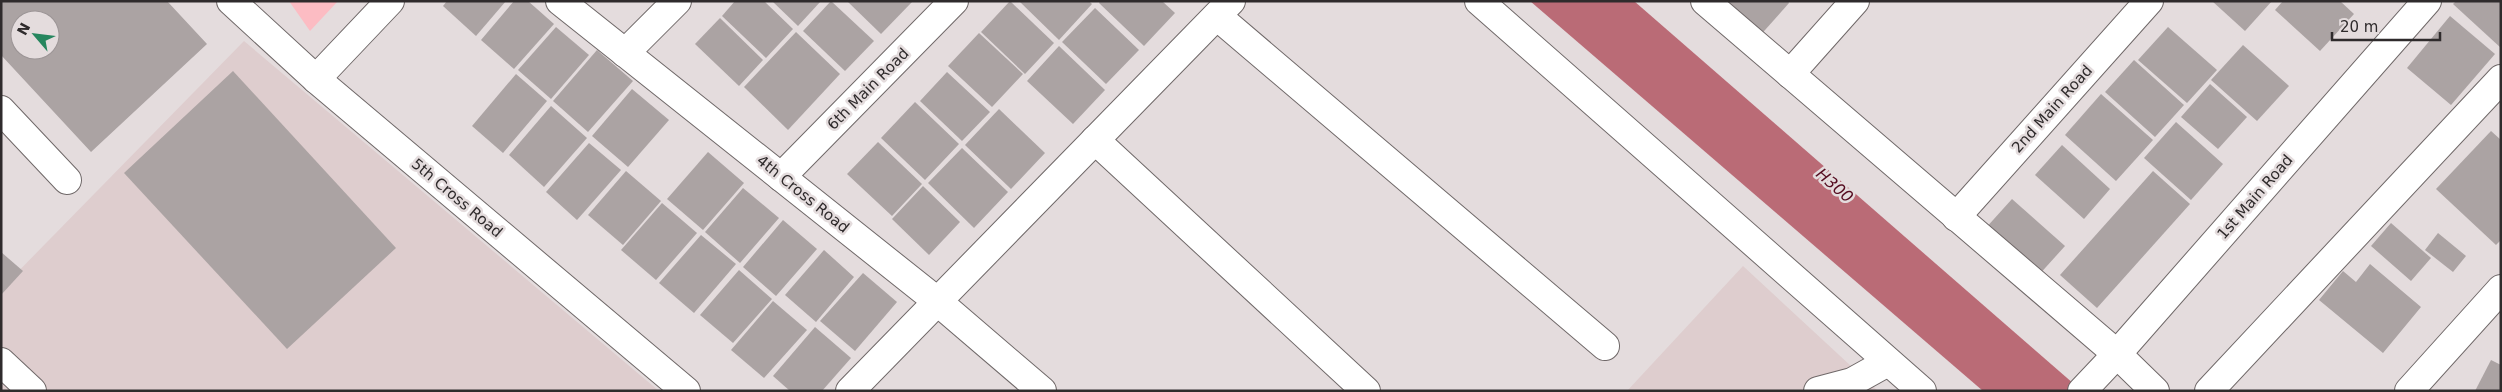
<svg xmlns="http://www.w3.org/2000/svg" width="2502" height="392" viewBox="0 0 2502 392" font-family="'DejaVu Sans',sans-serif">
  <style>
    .built { fill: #decdce }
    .green { fill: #fcbcc3 }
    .water { fill: #ba6b76 }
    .building { fill: #aba3a3; fill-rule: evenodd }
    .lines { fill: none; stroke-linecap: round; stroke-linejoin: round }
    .minor-casing { stroke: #6f6868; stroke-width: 30 }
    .minor { stroke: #fff; stroke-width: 28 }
    .labels { text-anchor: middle; stroke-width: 5; stroke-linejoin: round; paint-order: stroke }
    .street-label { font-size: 15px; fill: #2f2b2c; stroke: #e4dcdd }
    .water-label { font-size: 16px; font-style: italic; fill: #550c20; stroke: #e4dcdd }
  </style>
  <rect width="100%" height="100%" fill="#e4dcdd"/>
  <g class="built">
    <path d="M244 41 659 391H1V289Z"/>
    <path d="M1743 266 1878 391H1627Z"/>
  </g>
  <path class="green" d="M289 1H338L310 31Z"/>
  <path class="water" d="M1530 1H1634L2082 391H1983Z"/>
  <g class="building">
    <path d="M1 1H167L207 44 91 152 1 55ZM20 20H50V50H20Z"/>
    <path d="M447 1H506L476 36 443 6Z"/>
    <path d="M514 1H528L554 24 514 69 481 40Z"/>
    <path d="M735 1H764L793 29 766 58 722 16Z"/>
    <path d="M772 1H821L798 26Z"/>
    <path d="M831 1 874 41 845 71 803 31Z"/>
    <path d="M847 1H913L881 34Z"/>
    <path d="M1010 1 1054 43 1025 74 981 32Z"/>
    <path d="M1019 1H1089L1092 4 1059 40Z"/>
    <path d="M1100 1H1162L1175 13 1144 46 1099 3Z"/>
    <path d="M1715 1H1788L1789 3 1757 39Z"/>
    <path d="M2212 1H2272L2245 31Z"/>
    <path d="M2283 1H2340L2354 14 2320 51 2275 10Z"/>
    <path d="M2456 1H2501V48L2453 4Z"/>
    <path d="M1095 8 1139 50 1106 84 1062 42Z"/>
    <path d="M2450 16 2495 54 2451 105 2407 68Z"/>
    <path d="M720 18 763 60 739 86 695 44Z"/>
    <path d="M556 27 589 55 551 99 518 70Z"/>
    <path d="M2168 27 2217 70 2187 103 2138 60Z"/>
    <path d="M796 32 840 74 788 130 744 87Z"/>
    <path d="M979 33 1023 74 992 107 948 66Z"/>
    <path d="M2243 45 2289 86 2257 121 2211 80Z"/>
    <path d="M1059 46 1105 90 1073 124 1027 81Z"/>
    <path d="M597 50 633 81 588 132 553 101Z"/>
    <path d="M2134 60 2184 105 2155 137 2105 92Z"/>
    <path d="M233 71 396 248 287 349 124 173Z"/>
    <path d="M947 72 990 112 962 141 920 101Z"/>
    <path d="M516 74 547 101 503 153 472 126Z"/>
    <path d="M2210 84 2247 117 2218 149 2181 117Z"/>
    <path d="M632 89 669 120 628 167 592 136Z"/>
    <path d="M2101 94 2153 140 2116 181 2065 135Z"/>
    <path d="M915 102 959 144 925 180 881 138Z"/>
    <path d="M551 106 587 138 544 187 509 155Z"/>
    <path d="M999 109 1045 153 1011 189 965 145Z"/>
    <path d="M2176 122 2223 164 2191 200 2144 158Z"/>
    <path d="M2491 131 2501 140V240L2496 245 2436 189Z"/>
    <path d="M878 142 922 184 892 216 847 174Z"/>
    <path d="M589 143 621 170 577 220 546 192Z"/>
    <path d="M2062 145 2110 189 2084 219 2035 175Z"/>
    <path d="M962 148 1008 192 974 228 928 183Z"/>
    <path d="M708 152 744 183 703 230 667 199Z"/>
    <path d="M626 171 661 201 623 245 588 215Z"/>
    <path d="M2153 171 2190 204 2097 308 2060 275Z"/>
    <path d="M923 186 960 222 929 255 892 219Z"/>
    <path d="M743 188 779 218 740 263 705 232Z"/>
    <path d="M2012 199 2065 246 2037 277 1984 230Z"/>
    <path d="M662 203 697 233 656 280 621 250Z"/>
    <path d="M783 220 817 249 776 296 743 267Z"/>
    <path d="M2391 223 2431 258 2411 281 2371 246Z"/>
    <path d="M2438 233 2466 256 2453 272 2425 250Z"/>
    <path d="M701 235 736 264 694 313 659 283Z"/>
    <path d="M824 250 854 277 816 322 785 295Z"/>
    <path d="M1 252 23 271 1 295Z"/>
    <path d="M2370 264 2421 307 2383 353 2319 300 2343 271 2356 282Z"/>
    <path d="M739 270 772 299 733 343 700 315Z"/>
    <path d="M863 273 897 302 855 351 820 321Z"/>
    <path d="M773 301 807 330 764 378 731 350Z"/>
    <path d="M815 327 851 358 822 391H790L773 376Z"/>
    <path d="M2491 360 2501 365V391H2475Z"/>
  </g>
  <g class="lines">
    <g class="minor-casing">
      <g id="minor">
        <path d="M231 1 316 79 686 391"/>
        <path d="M560 1 937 301 1042 391"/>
        <path d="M1479 1 1922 391"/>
        <path d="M1705 1 2117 354 2155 391"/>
        <path d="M1217 16 1605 346"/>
        <path d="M625 53 677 1"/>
        <path d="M1790 74 1855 1"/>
        <path d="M316 79 390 1"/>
        <path d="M1 110 67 180"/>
        <path d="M1095 140 1366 391"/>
        <path d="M781 177 954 1"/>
        <path d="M1956 217 2149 1"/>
        <path d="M1 362 32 391"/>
        <path d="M850 391 1231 1"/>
        <path d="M1818 391 1852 382 1888 362"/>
        <path d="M2082 391 2117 354 2427 1"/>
        <path d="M2209 391 2501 79"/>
        <path d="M2409 391 2501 289"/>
      </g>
    </g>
    <use href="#minor" class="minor"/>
  </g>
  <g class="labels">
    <g class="street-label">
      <text transform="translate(868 89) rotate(-45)" y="5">6th Main Road</text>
      <text transform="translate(2052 109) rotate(-48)" y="5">2nd Main Road</text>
      <text transform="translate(803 194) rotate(39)" y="5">4th Cross Road</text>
      <text transform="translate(2255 197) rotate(-49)" y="5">1st Main Road</text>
      <text transform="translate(457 198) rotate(40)" y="5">5th Cross Road</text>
    </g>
    <g class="water-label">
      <text transform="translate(1835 185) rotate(41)" y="6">H300</text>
    </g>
  </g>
  <rect width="2502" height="392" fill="none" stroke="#2f2b2c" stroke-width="5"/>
  <g transform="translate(35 35) rotate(298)"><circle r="24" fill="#e4dcdd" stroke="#9c9596"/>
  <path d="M0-4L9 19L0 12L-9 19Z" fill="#26865e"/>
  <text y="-8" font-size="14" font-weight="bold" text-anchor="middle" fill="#2f2b2c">N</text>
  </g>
  <path d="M2332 32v8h108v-8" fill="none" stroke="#2f2b2c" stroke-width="2.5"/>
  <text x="2340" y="32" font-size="15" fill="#2f2b2c" stroke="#e4dcdd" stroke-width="4" paint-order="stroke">20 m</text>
</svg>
